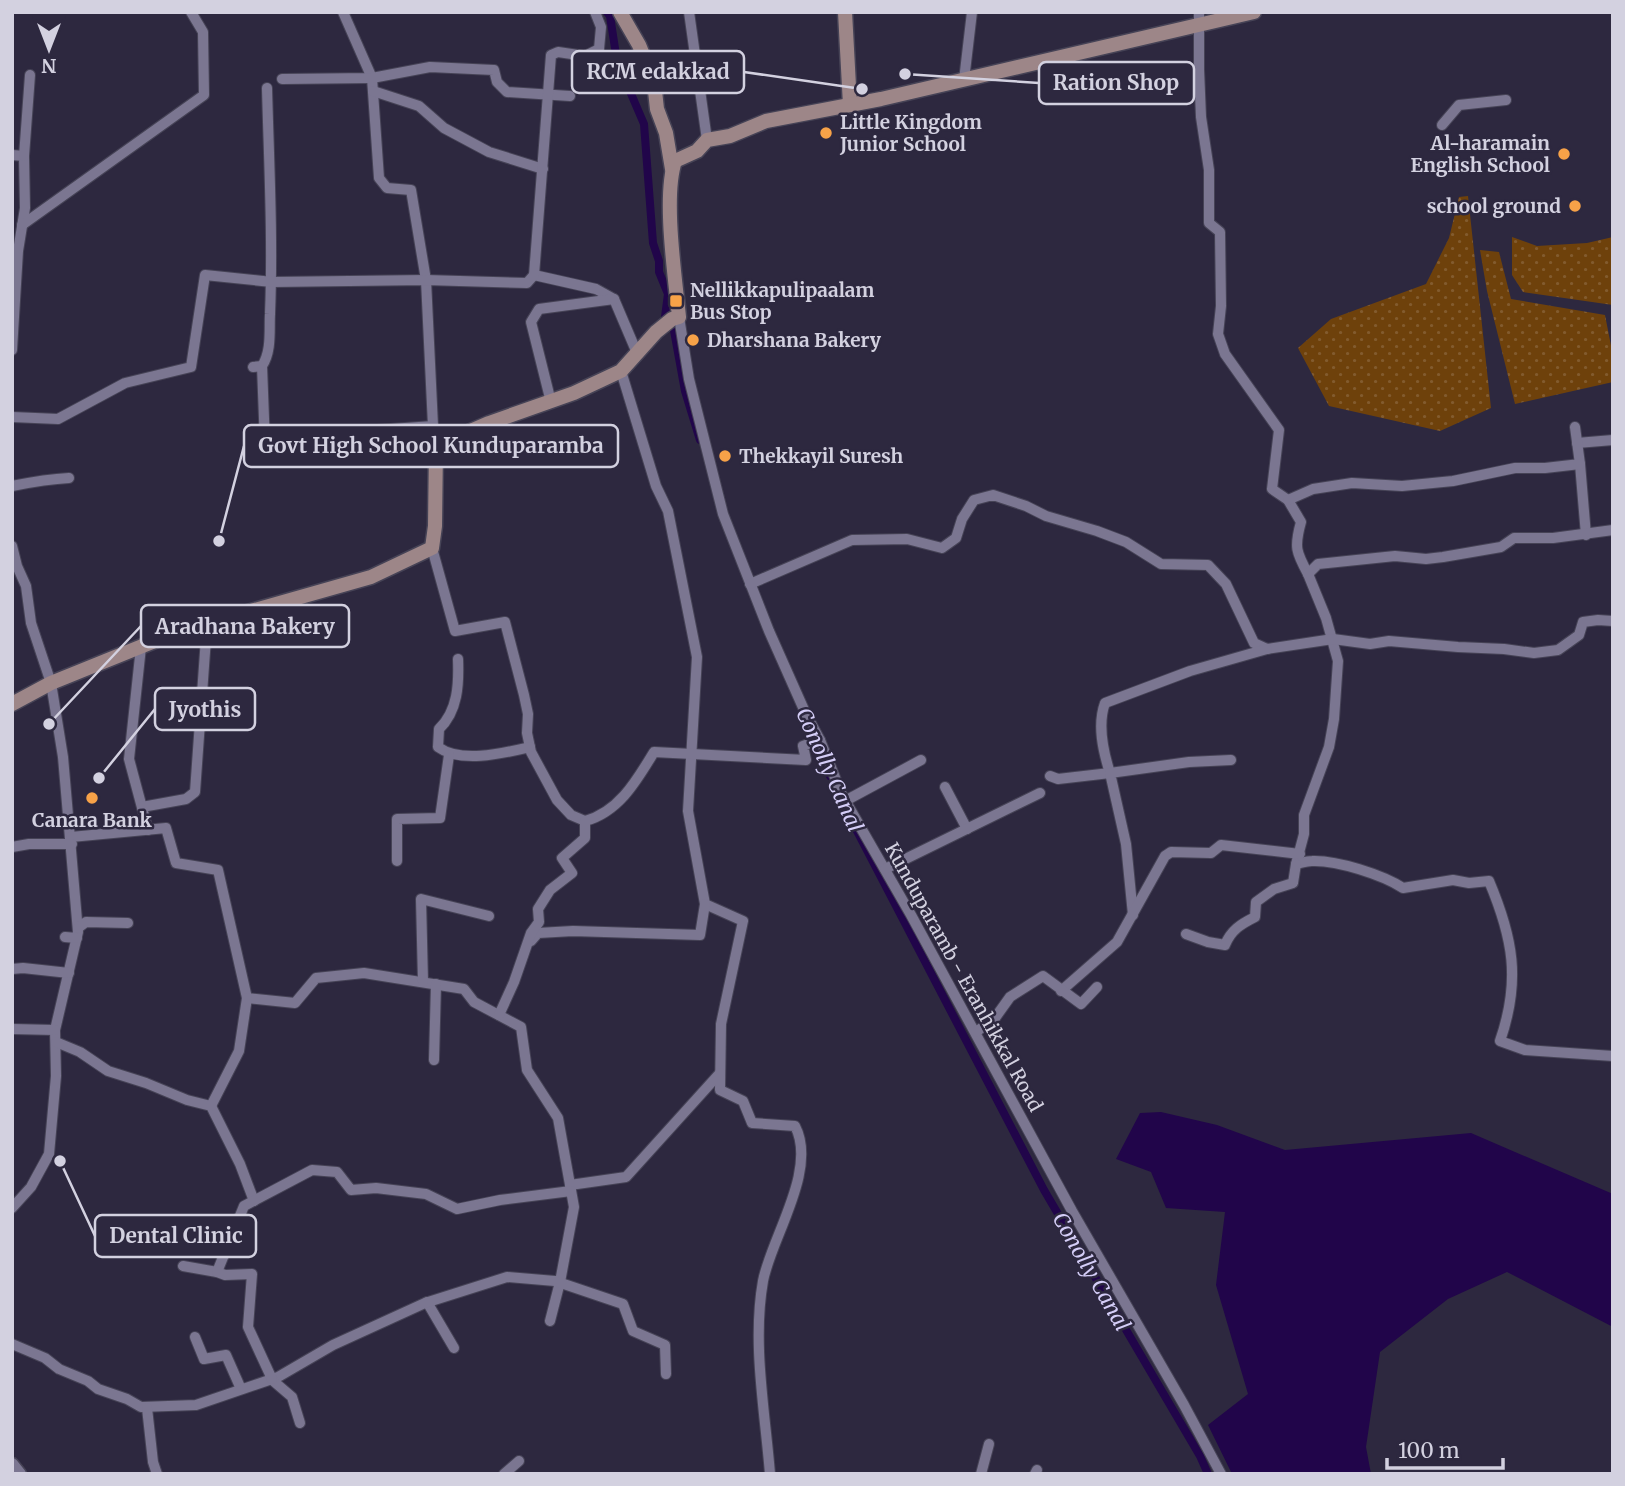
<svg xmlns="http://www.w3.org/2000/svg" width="1625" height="1486" viewBox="0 0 1625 1486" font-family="Merriweather,serif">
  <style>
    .grass { fill: url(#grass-dots) }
    .water { fill: #21054a }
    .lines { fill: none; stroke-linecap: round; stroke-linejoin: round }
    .canal { stroke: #21054a; stroke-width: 8 }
    .minor-casing { stroke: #464356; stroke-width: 12 }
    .tertiary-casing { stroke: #464356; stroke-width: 15 }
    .secondary-casing { stroke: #464356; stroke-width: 17 }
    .minor { stroke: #7b7691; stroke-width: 10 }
    .tertiary { stroke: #7b7691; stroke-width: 12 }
    .secondary { stroke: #9d8688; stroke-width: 14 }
    .poi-dot { fill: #f7a248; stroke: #2d283f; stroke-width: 2.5 }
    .labels { text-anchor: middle; stroke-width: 5; stroke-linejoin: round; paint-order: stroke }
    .poi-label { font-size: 19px; font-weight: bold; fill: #d3d1e0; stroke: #2d283f; text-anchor: start }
    .street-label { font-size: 19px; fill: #d3d1e0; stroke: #2d283f }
    .water-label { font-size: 21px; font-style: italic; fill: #d4cdf7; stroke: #2d283f }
    .leader { fill: none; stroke: #d3d1e0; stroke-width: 2.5 }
    .callout-dot { fill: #d3d1e0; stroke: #2d283f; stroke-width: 2.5 }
    .callout { fill: #2d283f; stroke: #d3d1e0; stroke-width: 2.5 }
    .callout-label { font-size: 21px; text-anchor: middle; font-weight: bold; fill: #d3d1e0 }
  </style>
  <defs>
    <pattern id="grass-dots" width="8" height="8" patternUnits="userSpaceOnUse" patternTransform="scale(1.75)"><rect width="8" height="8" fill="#6e410b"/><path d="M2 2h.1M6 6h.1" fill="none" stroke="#825b2e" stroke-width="1.8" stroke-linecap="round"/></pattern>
  </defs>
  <rect width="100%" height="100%" fill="#2d283f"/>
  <g class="grass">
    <path d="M1468 196 1491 408 1440 431 1329 406 1298 348 1331 319 1426 284 1449 238 1459 197Z"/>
    <path d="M1512 237 1537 246 1587 243 1613 237V305L1523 292 1512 275Z"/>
    <path d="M1480 250 1499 252 1511 299 1605 315 1613 356V382L1515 404 1487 291Z"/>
  </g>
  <path class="water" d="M1161 1112 1217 1125 1285 1150 1471 1133 1613 1194V1327L1507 1272 1448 1299 1380 1352 1366 1447 1371 1474H1232L1208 1425 1248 1394 1216 1285 1225 1212 1166 1208 1151 1172 1116 1159 1140 1113Z"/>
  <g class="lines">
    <g class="canal">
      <path d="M607 12 610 16 617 61 644 124 653 243 659 261V272L668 294 665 317 673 325 685 391 700 440"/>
      <path d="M805 721 830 776"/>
      <path d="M846 810 1044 1190 1200 1456 1208 1474"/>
    </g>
    <g class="minor-casing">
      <g id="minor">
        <path d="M343 12 372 78 379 178 387 188 411 190 426 280 433 426 436 446"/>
        <path d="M689 12 707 140"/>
        <path d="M1199 12V69L1201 117 1209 170V223L1220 232 1221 306 1218 334 1225 354 1279 430 1272 489 1288 500 1301 522C1294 547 1296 552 1308 574"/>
        <path d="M282 79 372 78 430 67 494 70 497 82 507 92 570 96"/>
        <path d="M964 80 972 12"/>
        <path d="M373 91 419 106 444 128 489 152 543 169"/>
        <path d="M1442 125 1459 105 1506 100"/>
        <path d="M12 155 24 156 25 208 18 251 12 350"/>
        <path d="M24 156 30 75"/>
        <path d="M22 225 204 95 203 32 191 12"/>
        <path d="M534 275 596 289 614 299 637 353"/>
        <path d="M679 317 689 379 723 514 769 631 805 712 820 740 842 795 911 915 1072 1211 1184 1405 1221 1474"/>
        <path d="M262 366 265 445"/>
        <path d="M253 367 262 366C272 351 269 330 270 314 273 239 269 163 267 88"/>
        <path d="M621 371 656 486 668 511 697 657 688 811 705 904 743 921 721 1024 720 1090 743 1101 752 1123 795 1126C818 1170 771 1238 763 1281 752 1343 765 1411 770 1474"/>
        <path d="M551 402 531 322 539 309 614 299"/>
        <path d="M12 417 58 419 125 383 191 367 205 275 272 282 426 280 527 283 534 275 551 55 558 52 585 56 599 49 601 27 595 12"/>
        <path d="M266 430 339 441 363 431 433 426"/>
        <path d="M1577 443 1613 440"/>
        <path d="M1580 464 1586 535"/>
        <path d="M12 486C32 482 49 479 69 478"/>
        <path d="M1288 500 1313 489 1352 483 1402 486 1453 481 1515 468H1545L1580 464 1575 427"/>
        <path d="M1613 530 1553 538H1514L1501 547 1443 557 1426 559 1395 556 1318 564 1308 574 1326 618 1338 661 1334 719 1329 747 1304 815V834L1296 864C1301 863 1307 861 1312 861 1337 860 1383 875 1403 888L1453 880 1469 883 1489 881C1513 938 1521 980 1500 1041L1525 1050 1613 1056"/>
        <path d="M12 546 17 566 26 586 31 623 51 683 63 757 78 932 55 1030 56 1076 49 1154 31 1187 12 1208"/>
        <path d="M432 548 455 631 505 622 524 695 528 714 527 733 531 752 557 800 571 815 585 821"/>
        <path d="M750 584 852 540 907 539 942 548 956 538 962 519 974 500 993 495 1026 506 1046 516 1097 531 1126 542 1161 564 1208 565 1226 584 1254 643 1267 649 1333 639 1370 644 1389 641 1458 647 1504 649 1534 653 1558 650 1579 635 1583 622 1598 620 1613 621"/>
        <path d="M141 647 129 759 148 830"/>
        <path d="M458 659C459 684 458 711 439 729L438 747C461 764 504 753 530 747"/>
        <path d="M1050 776 1058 779 1110 773C1103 751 1097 725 1105 703L1190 671 1267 649"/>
        <path d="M945 787 967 829"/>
        <path d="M845 801 921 760"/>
        <path d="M142 807 186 799 195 792 207 624"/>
        <path d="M71 837 166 828 176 863 218 870 247 998 295 1003 316 978 364 973 464 989 474 1002 521 1027 527 1070 558 1118 574 1207 560 1282 550 1321"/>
        <path d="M12 847 29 844H72"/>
        <path d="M397 861V819L440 818 449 755"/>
        <path d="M885 869 1040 793"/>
        <path d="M1133 915 1126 844 1110 773 1189 762 1231 760"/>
        <path d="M78 928 86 922 128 923"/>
        <path d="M1186 934 1208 942 1225 945C1231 930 1241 924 1255 917L1256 902 1274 889 1293 883 1296 864"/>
        <path d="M65 937 77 938"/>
        <path d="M531 941 538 933 573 931 700 935 705 904"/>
        <path d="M12 969 23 968 69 973"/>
        <path d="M423 982 421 899 489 916"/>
        <path d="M1061 991 1117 942 1165 856 1171 852 1211 853 1221 845 1300 854"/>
        <path d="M499 1015 514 982 531 933 539 922 538 909 550 890 572 873 562 858 585 838V821C619 812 637 780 654 752L806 760 803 746 820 740"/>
        <path d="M12 1029 55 1030"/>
        <path d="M976 1032 995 1018 1010 997 1043 976 1081 1004 1097 987"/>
        <path d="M56 1042 80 1052 108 1071 146 1083 187 1100 211 1106 240 1164 254 1201"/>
        <path d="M434 1060 436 984"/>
        <path d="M211 1106 239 1051 247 998"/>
        <path d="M570 1185 626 1177 720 1073"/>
        <path d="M183 1266 217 1272"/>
        <path d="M427 1302 454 1348"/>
        <path d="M195 1337 204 1359 226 1355 241 1389"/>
        <path d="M12 1344 45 1358 59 1369 88 1381 98 1389 127 1399 141 1407 196 1405 278 1377 333 1345 425 1303 507 1277 555 1281 623 1304 633 1331 665 1345 666 1374"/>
        <path d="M271 1379 292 1397 300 1423"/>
        <path d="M272 1379 248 1327 252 1274 225 1275 217 1272 244 1206 312 1170 337 1172 351 1190 376 1188 426 1194 457 1209 500 1200 571 1191"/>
        <path d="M147 1408 153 1462 157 1474"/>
        <path d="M504 1474 519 1461"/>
        <path d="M981 1474 989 1444"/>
        <path d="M1035 1474 1037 1470"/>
      </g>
    </g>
    <g class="tertiary-casing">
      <path id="tertiary" d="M12 1464 20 1474"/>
    </g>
    <g class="secondary-casing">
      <g id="secondary">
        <path d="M620 12 639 45 654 82 657 109 666 133 672 169"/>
        <path d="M845 12 850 105"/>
        <path d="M12 704 51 683 177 632 371 577 432 548 435 526 436 446 489 423 574 393 621 371 656 332 672 319 679 317C675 276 663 197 675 161L697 151 707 140 730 136 766 121 881 99 1254 12"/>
      </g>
    </g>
    <use href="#minor" class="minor"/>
    <use href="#tertiary" class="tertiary"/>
    <use href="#secondary" class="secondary"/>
  </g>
  <g class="poi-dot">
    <circle cx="826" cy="133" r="7"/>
    <circle cx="1564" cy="154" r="7"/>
    <circle cx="1575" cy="206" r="7"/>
    <rect x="669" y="294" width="14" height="14" rx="3.5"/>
    <circle cx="693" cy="340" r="7"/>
    <circle cx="725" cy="456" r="7"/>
    <circle cx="92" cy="798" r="7"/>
  </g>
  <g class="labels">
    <g class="poi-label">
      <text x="840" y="129">Little Kingdom<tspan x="840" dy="22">Junior School</tspan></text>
      <text x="1550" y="150" text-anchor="end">Al-haramain<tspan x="1550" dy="22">English School</tspan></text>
      <text x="1561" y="213" text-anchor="end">school ground</text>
      <text x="690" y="297">Nellikkapulipaalam<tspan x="690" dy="22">Bus Stop</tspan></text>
      <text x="707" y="347">Dharshana Bakery</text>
      <text x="739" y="463">Thekkayil Suresh</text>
      <text x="92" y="827" text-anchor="middle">Canara Bank</text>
    </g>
    <g class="street-label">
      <text transform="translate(964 977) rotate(61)" y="7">Kunduparamb - Eranhikkal Road</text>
    </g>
    <g class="water-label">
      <text transform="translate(829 770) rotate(66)" y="7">Conolly Canal</text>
      <text transform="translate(1091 1272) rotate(60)" y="7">Conolly Canal</text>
    </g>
  </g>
  <path class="leader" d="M862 89L744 72M905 74L1039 83M219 541L244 446M49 724L141 626M99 778L155 709M60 1161L95 1236"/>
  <g class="callout-dot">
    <circle cx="862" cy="89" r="7"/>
    <circle cx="905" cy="74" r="7"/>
    <circle cx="219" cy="541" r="7"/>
    <circle cx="49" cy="724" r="7"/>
    <circle cx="99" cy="778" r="7"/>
    <circle cx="60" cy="1161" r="7"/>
  </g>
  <g class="callout">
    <rect x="572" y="51" width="172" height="42" rx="7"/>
    <rect x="1039" y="62" width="155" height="42" rx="7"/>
    <rect x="244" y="425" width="374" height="42" rx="7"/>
    <rect x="141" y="605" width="208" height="42" rx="7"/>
    <rect x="155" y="688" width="100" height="42" rx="7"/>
    <rect x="95" y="1215" width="161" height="42" rx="7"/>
  </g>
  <g class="callout-label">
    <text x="658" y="79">RCM edakkad</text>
    <text x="1116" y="90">Ration Shop</text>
    <text x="431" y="453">Govt High School Kunduparamba</text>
    <text x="245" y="634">Aradhana Bakery</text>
    <text x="205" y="717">Jyothis</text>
    <text x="176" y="1243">Dental Clinic</text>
  </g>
  <rect width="1625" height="1486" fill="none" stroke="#d3d1e0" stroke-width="28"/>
  <g transform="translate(49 49) rotate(180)" stroke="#2d283f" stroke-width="5" paint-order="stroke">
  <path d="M0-5L12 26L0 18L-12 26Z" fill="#d3d1e0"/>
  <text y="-10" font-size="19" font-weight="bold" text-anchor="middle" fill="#d3d1e0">N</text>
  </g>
  <path d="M1387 1458v10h116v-10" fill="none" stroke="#d3d1e0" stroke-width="3.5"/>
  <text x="1398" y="1458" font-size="21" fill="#d3d1e0" stroke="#2d283f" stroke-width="5" paint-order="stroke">100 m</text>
</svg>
